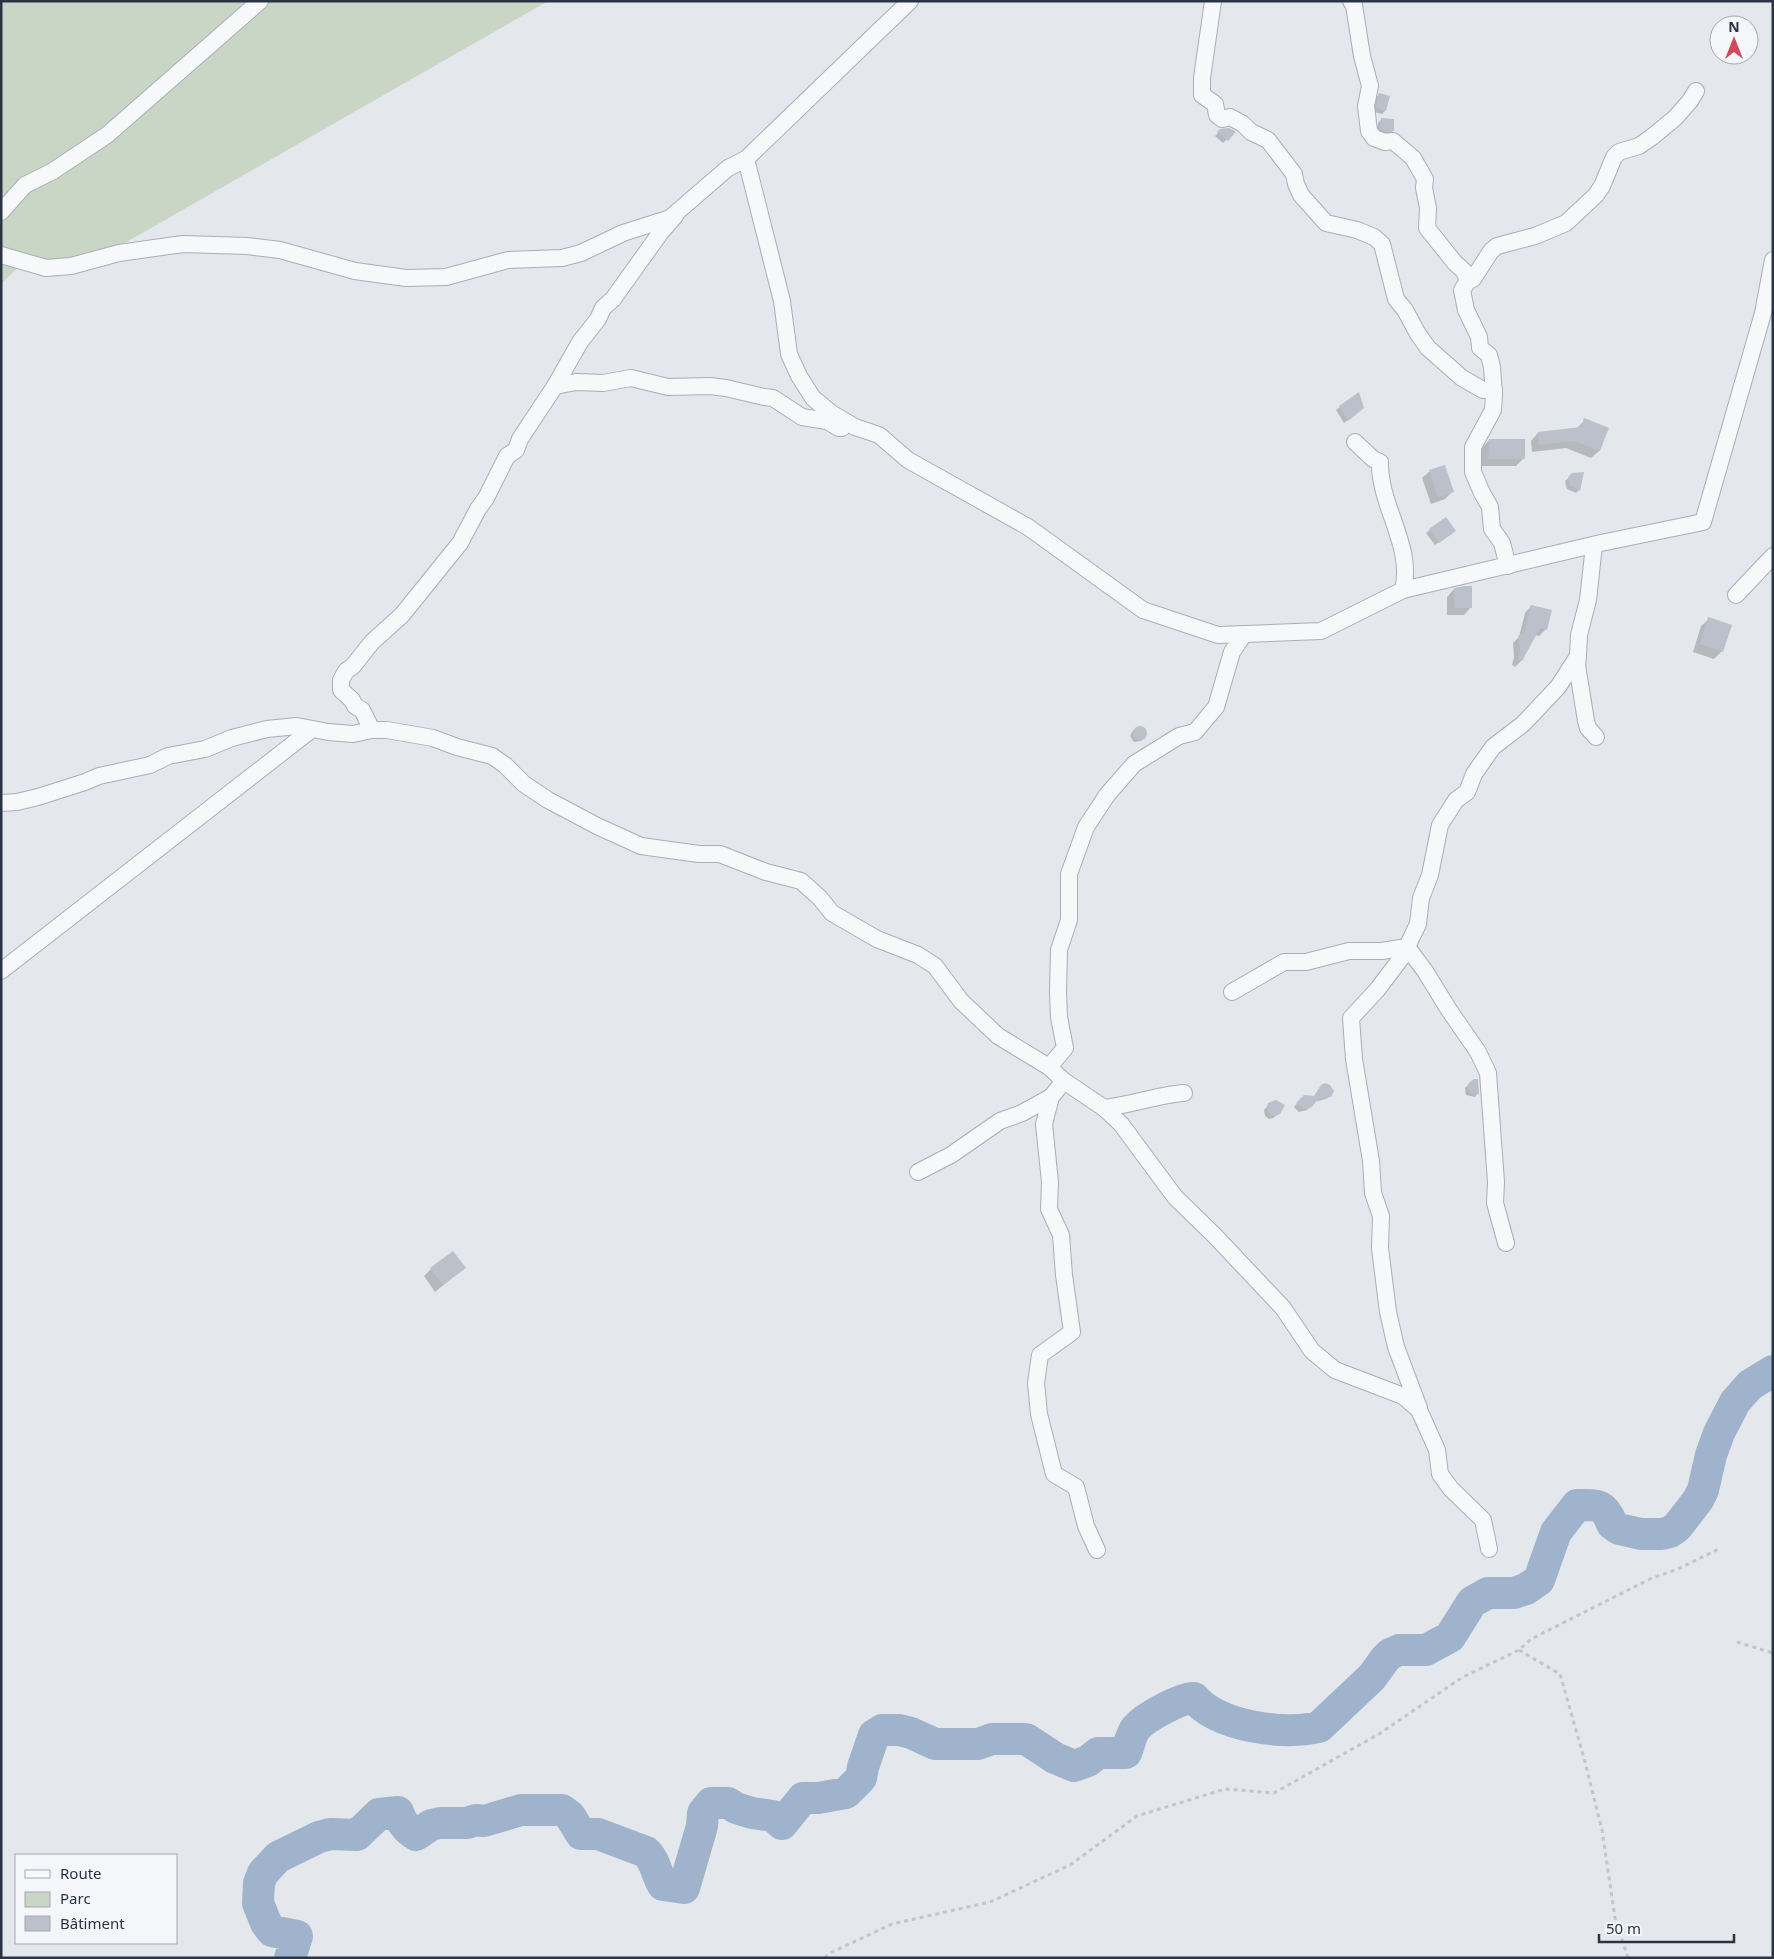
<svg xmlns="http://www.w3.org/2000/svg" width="1774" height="1959" viewBox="0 0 1774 1959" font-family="'Noto Sans',sans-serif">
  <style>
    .green { fill: #c9d6c5 }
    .shadow { fill: #0003 }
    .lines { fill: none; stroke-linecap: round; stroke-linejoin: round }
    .river { stroke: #9fb4cc; stroke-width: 32 }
    .building { fill: #bbc0ca }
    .minor-casing { stroke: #a9aeb7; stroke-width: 18 }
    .path { stroke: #c2c5cb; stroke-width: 3; stroke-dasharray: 4 4; stroke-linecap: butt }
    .minor { stroke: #f7f8fa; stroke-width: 16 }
  </style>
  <rect width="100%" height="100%" fill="#e4e7ec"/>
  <path class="green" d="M1 1H548L97 259 25 261 1 284Z"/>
  <g class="shadow">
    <path d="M1379 94 1385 111 1382 114 1374 112 1376 98Z"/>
    <path d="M1381 120 1393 131 1389 134 1377 133 1378 123Z"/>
    <path d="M1221 130 1234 132 1223 143 1215 136Z"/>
    <path d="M1340 407 1359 411 1344 423 1336 410Z"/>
    <path d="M1585 420 1607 428 1599 451 1591 458 1566 448 1532 452 1531 441 1538 433 1577 428Z"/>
    <path d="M1489 440 1524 458 1516 466H1482V448Z"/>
    <path d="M1430 471 1452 492 1445 499 1431 504 1422 478Z"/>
    <path d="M1572 475 1579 490 1576 493 1567 489 1565 481Z"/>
    <path d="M1446 519 1451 534 1435 545 1426 533Z"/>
    <path d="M1454 589 1471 607 1464 615H1447V597Z"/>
    <path d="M1531 606 1546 629 1539 636 1535 635 1521 661 1515 667 1512 665 1514 657 1513 643 1519 637 1525 613Z"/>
    <path d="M1709 619 1722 651 1714 659 1693 652 1701 626Z"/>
    <path d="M1143 727 1147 734 1145 738 1141 741 1134 742 1130 736 1132 732 1136 728Z"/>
    <path d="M1468 1085 1478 1093 1475 1097 1466 1095 1465 1088Z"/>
    <path d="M1304 1096 1314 1097 1330 1096 1326 1099 1314 1102 1307 1110 1299 1112 1294 1107Z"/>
    <path d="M1271 1102 1277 1115 1273 1118 1269 1119 1265 1116 1264 1110Z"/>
    <path d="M464 1268 435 1292 424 1276 431 1269Z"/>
  </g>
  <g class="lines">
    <path class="river" d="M290 1958 297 1936 272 1931 266 1923 258 1903 259 1883 263 1873 278 1857 319 1837 330 1834 357 1835 379 1814 398 1812C402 1823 406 1829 416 1835L431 1825 440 1823H467L476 1820 484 1821 521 1810H562L570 1816 581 1834H598L646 1852C656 1861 656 1874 663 1885L684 1888 702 1826 703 1813 711 1803H728L736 1808 752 1813 773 1816 782 1824 803 1798H818L846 1793 861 1778 863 1767 874 1735 882 1730H899L911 1733 935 1744H978L992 1739H1026L1055 1758 1074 1766 1088 1761 1098 1753H1126C1129 1746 1131 1734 1136 1728 1145 1717 1181 1698 1194 1698 1219 1727 1283 1735 1319 1727L1372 1677 1385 1659 1390 1654 1399 1650H1426L1450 1637 1472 1602 1488 1593H1514L1526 1589 1539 1580 1556 1532 1577 1505C1597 1505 1604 1503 1612 1524L1619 1529 1641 1534H1662L1670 1532 1677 1527 1698 1500 1703 1490 1711 1455 1719 1433 1735 1402 1750 1385 1773 1371"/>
  </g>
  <g class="building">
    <path d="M1379 93 1390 96 1386 111 1376 108Z"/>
    <path d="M1381 118 1394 119V131L1386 132 1380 130Z"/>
    <path d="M1229 128 1236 132 1228 141 1217 132 1220 129Z"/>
    <path d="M1359 392 1364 408 1348 421 1339 406Z"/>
    <path d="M1584 418 1609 428 1600 451 1574 441 1539 445 1538 432 1581 427Z"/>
    <path d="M1489 439H1525V459H1488Z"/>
    <path d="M1445 465 1454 492 1438 497 1429 470Z"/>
    <path d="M1584 472 1580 491 1570 485 1568 477 1572 473Z"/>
    <path d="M1446 517 1456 531 1439 543 1429 529Z"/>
    <path d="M1464 586H1472V608H1454V588Z"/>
    <path d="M1531 605 1552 610 1547 630 1540 628 1522 661 1518 658 1520 649 1518 636 1524 633Z"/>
    <path d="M1708 617 1732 625 1723 652 1700 644Z"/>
    <circle cx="1140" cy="733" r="7"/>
    <path d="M1474 1079H1478L1479 1094 1471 1093 1468 1089V1084Z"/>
    <path d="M1325 1083 1330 1085 1334 1091 1331 1097 1318 1099 1312 1107 1308 1109H1303L1296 1103 1304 1095 1314 1096 1321 1085Z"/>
    <path d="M1276 1100 1285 1105 1280 1114 1275 1116 1270 1115 1267 1108 1268 1103Z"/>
    <path d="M453 1251 466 1268 443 1285 430 1268Z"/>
  </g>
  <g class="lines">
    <g class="minor-casing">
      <g id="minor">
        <path d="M910 1 746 159 782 301 789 354 799 376 813 398 831 413 855 427 879 435 908 460 1028 527 1143 610 1218 635 1321 631 1403 590 1601 543 1703 522 1763 313 1773 260"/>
        <path d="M1213 1 1202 78V95L1215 104 1217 115 1222 119 1230 117 1243 124 1251 132 1268 140 1294 174 1296 184 1301 195 1326 223 1357 230 1374 237 1382 244 1396 299 1405 310 1418 334 1428 348 1462 378 1483 390H1494"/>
        <path d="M1351 1 1354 5 1362 56 1370 86 1366 106 1369 131 1374 138 1385 142 1393 141 1413 158 1425 179 1424 188 1428 208 1427 228 1455 263 1464 271 1468 281 1462 290 1466 310 1479 337 1480 348 1489 355 1492 367 1494 395 1493 410 1473 447V472L1482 493 1490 507 1492 529 1502 543 1508 566"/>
        <path d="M1 212 25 185 53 171 107 135 260 1"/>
        <path d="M1 255 46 268 71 266 119 253 183 244 247 246 280 250 355 271 406 278 446 277 508 260 562 258 581 253 623 233 670 218 728 168 746 159"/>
        <path d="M1468 281 1473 279 1491 251 1497 246 1535 236 1566 223 1596 195 1602 186 1614 157 1619 152 1639 146 1652 137 1675 118 1690 101 1696 91"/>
        <path d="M555 386 576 382 603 383 631 378 668 387 710 386 726 388 764 397 773 398 802 417 827 421 839 428H842"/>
        <path d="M1355 442 1373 459 1380 462C1379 506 1414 546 1403 590"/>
        <path d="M1736 595 1773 556"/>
        <path d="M1578 656 1577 665 1586 721 1588 728 1596 737"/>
        <path d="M372 730 362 710 355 706 352 700 341 690V680L346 671 353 666 372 642 402 615 460 543 478 509 486 498 507 456 516 450 520 439 555 386 580 342 598 319 603 308 613 299 661 232 675 216"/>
        <path d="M1 803 17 802 38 797 85 782 99 776 150 765 168 756 205 749 232 738 267 729 297 726 328 732 353 734 372 730H387L433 738 457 747 492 756 505 765 524 784 548 800 597 826 641 846 699 854H720L766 872 801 881 820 898 832 913 877 939 918 955 935 966 961 1001 998 1036 1049 1067 1064 1081 1104 1108 1121 1124 1175 1197 1216 1237 1283 1308 1312 1351 1335 1370 1403 1396 1419 1410 1437 1450 1440 1474 1451 1489 1483 1520 1489 1549"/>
        <path d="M1 971 311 730"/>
        <path d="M1232 992 1284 962H1306L1349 951H1382L1407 947 1425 971 1449 1010 1478 1052 1488 1073 1496 1182 1495 1203 1506 1243"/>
        <path d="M1049 1067 1065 1048 1059 1017 1058 991 1059 950 1069 920V874L1086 827 1107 795 1134 764 1179 736 1195 732 1205 720 1216 707 1232 652 1244 634"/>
        <path d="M1064 1081 1051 1097 1044 1124 1050 1182 1049 1209 1061 1235 1064 1275 1072 1332 1040 1355 1036 1383 1039 1414 1054 1474 1076 1487 1086 1526 1097 1550"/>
        <path d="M1104 1108C1132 1105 1157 1095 1184 1093"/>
        <path d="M918 1172 951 1155 1000 1121 1022 1113 1051 1097"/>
        <path d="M1419 1408 1396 1347 1388 1312 1380 1248 1381 1216 1373 1193 1371 1161 1354 1059 1351 1018 1377 990 1402 957 1418 924 1421 898 1430 875 1440 825 1456 800 1467 792 1474 774 1493 747 1523 724 1558 687 1578 656 1579 635 1588 600 1594 545"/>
      </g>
    </g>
    <g class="path">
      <path d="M1737 1642 1773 1653"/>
      <path d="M1519 1650 1560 1674 1584 1758 1602 1830 1615 1918 1628 1958"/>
      <path d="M825 1958 828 1954 892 1924 990 1902 1070 1865 1137 1816 1225 1789 1274 1793 1379 1734 1463 1677 1519 1650 1531 1639 1652 1578 1678 1569 1721 1548"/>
    </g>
    <use href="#minor" class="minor"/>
  </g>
  <rect width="1774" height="1959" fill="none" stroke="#2b3445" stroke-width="5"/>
  <rect x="15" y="1854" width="162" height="90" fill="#f4f6f9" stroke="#a4a8b1"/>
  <rect x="25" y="1870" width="25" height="8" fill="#f7f8fa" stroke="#a4a8b1"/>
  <text x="60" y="1879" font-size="15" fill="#2b3445">Route</text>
  <rect x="25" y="1892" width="25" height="15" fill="#c9d6c5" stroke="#a4a8b1"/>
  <text x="60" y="1904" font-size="15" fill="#2b3445">Parc</text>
  <rect x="25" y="1916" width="25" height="15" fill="#bbc0ca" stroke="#a4a8b1"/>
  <text x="60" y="1929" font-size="15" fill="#2b3445">Bâtiment</text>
  <g transform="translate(1734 40)"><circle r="24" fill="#f4f6f9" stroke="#a4a8b1"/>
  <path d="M0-4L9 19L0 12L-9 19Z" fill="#d1495b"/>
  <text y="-8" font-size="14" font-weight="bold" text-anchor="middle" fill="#2b3445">N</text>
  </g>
  <path d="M1599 1934v8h135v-8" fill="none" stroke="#2b3445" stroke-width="2.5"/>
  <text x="1606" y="1934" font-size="15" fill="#2b3445" stroke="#f4f6f9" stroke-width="4" paint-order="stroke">50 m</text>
</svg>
